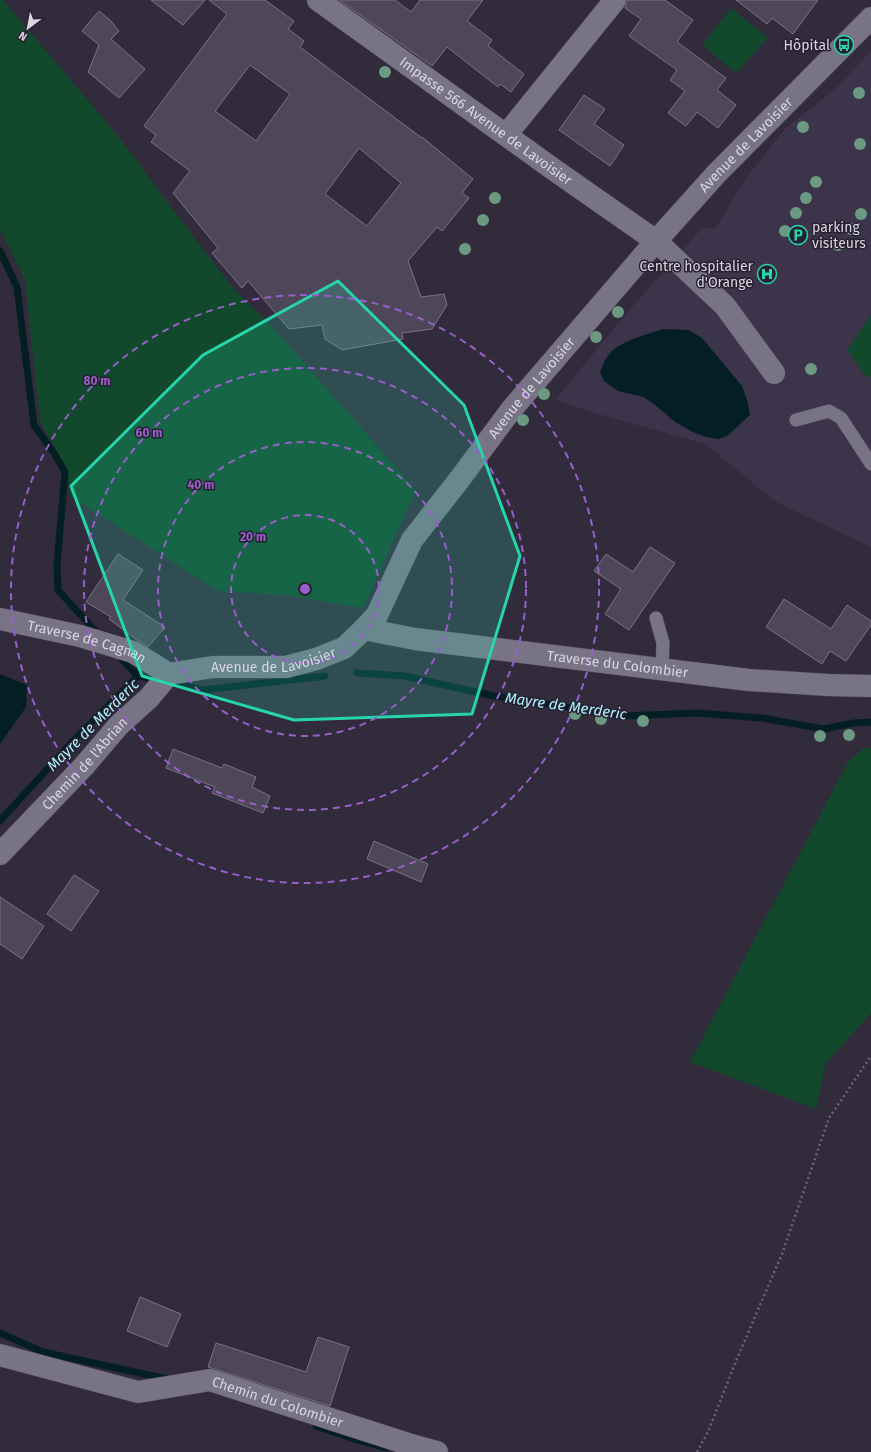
<svg xmlns="http://www.w3.org/2000/svg" width="871" height="1452" viewBox="0 0 871 1452" font-family="'Fira Sans',sans-serif">
  <style>
    .built { fill: #3c344a }
    .green { fill: #12492c }
    .water { fill: #041f24 }
    .lines { fill: none; stroke-linecap: round; stroke-linejoin: round }
    .stream { stroke: #041f24; stroke-width: 7 }
    .building { fill: #4e4759; stroke: #797386; fill-rule: evenodd }
    .service-casing { stroke: #4b4654; stroke-width: 14 }
    .minor-casing { stroke: #4b4654; stroke-width: 23 }
    .tertiary-casing { stroke: #4b4654; stroke-width: 23 }
    .path { stroke: #6b6675; stroke-width: 2.5; stroke-dasharray: 2 3; stroke-linecap: butt }
    .service { stroke: #797386; stroke-width: 13 }
    .minor { stroke: #797386; stroke-width: 22 }
    .tertiary { stroke: #797386; stroke-width: 22 }
    .tree { fill: #6b9982 }
    .marked { fill: #27d5ad; fill-opacity: 0.2; stroke: #27d5ad; stroke-width: 3; stroke-linejoin: round }
    .ring { fill: none; stroke: #975fc9; stroke-width: 2; stroke-dasharray: 7 5 }
    .labels { text-anchor: middle; stroke-width: 3; stroke-linejoin: round; paint-order: stroke }
    .poi-label { font-size: 14px; fill: #d9d6e1; stroke: #272132; text-anchor: end }
    .street-label { font-size: 14px; fill: #d9d6e1; stroke: #272132 }
    .water-label { font-size: 15px; font-style: italic; fill: #adf0fc; stroke: #272132 }
    .centre { fill: #975fc9; stroke: #272132; stroke-width: 2 }
    .ring-label { font-size: 12px; text-anchor: middle; font-weight: bold; fill: #975fc9; stroke: #272132; stroke-width: 3; stroke-linejoin: round; paint-order: stroke }
  </style>
  <rect width="100%" height="100%" fill="#312b3c"/>
  <path class="built" d="M871 51V547L776 502 705 444 591 412 555 400 625 315 702 228 715 229 743 182 783 131 837 87Z"/>
  <g class="green">
    <path d="M0 0H3L119 137 167 202 233 288 268 322 416 490 363 608 285 595 218 591 70 496 67 469 40 422 25 281 0 229Z"/>
    <path d="M731 8 768 38 736 73 702 45Z"/>
    <path d="M871 315V378L864 374 847 350Z"/>
    <path d="M864 748H871V1013L826 1063 816 1109 690 1062 848 762Z"/>
  </g>
  <g class="water">
    <path d="M663 329 688 330 702 338 742 386 748 403 750 415 727 436 718 439 706 437 693 432 675 422 654 404 643 397 618 391 604 381 600 372C603 365 606 356 613 350 625 340 648 334 663 329Z"/>
    <path d="M0 674 27 685 26 707 0 744Z"/>
  </g>
  <g class="lines">
    <g class="stream">
      <path d="M0 251 17 287 34 425 54 453 65 472 57 564 58 590 99 635"/>
      <path d="M117 654 138 676"/>
      <path d="M357 673 404 676 489 695 623 716 697 713 761 718 824 729 854 723 871 722"/>
      <path d="M138 676 203 690 325 676"/>
      <path d="M0 821 73 741 138 676"/>
      <path d="M0 1333 43 1352 167 1379"/>
      <path d="M316 1426 351 1438 386 1448"/>
    </g>
  </g>
  <g class="building">
    <path d="M151 0H205L183 25Z"/>
    <path d="M209 0H265L294 21 288 29 304 41 300 47 422 138V137L473 179 462 193 469 198 442 231 437 227 408 261 421 297 444 294 447 305 432 329 402 333 403 339 342 350 325 339 322 325 289 329 248 281 242 288 212 253 218 248 173 193 190 171 151 142 156 135 144 126 227 14ZM250 65 290 94 256 141 215 111ZM359 148 401 183 367 226 325 194Z"/>
    <path d="M339 0H395L411 12 420 0H483L467 21 492 40 488 46 524 74 511 92 500 84 498 87 447 47 432 66Z"/>
    <path d="M627 0H665L693 20 677 42 726 78 717 90 736 105 718 128 697 112 686 126 668 113 685 91 670 80 677 70 629 36 641 19 625 8Z"/>
    <path d="M736 0H818L793 34 772 18 767 24Z"/>
    <path d="M99 11 111 21 119 31 111 39 145 69 119 98 88 72 99 45 82 31Z"/>
    <path d="M584 95 605 109 594 124 624 145 610 166 559 130Z"/>
    <path d="M650 547 675 563 629 630 605 614 621 589 594 571 606 554 633 572Z"/>
    <path d="M118 554 143 570 123 600 165 627 148 647 137 640 109 619 111 617 86 602Z"/>
    <path d="M784 599 831 629 847 605 871 621V625L846 661 830 651 822 664 766 627Z"/>
    <path d="M173 749 222 768 224 764 256 777 252 787 270 796 263 813 212 793 215 787 166 768Z"/>
    <path d="M374 841 428 864 421 882 367 859Z"/>
    <path d="M74 875 99 891 71 931 47 914Z"/>
    <path d="M0 897 44 926 22 959 0 944Z"/>
    <path d="M140 1297 181 1314 167 1347 127 1331Z"/>
    <path d="M318 1337 349 1347 330 1406 208 1367 216 1343 306 1372Z"/>
  </g>
  <g class="lines">
    <g class="service-casing">
      <g id="service">
        <path d="M796 420 829 411 841 418 871 464"/>
        <path d="M656 618 663 643 662 669"/>
      </g>
    </g>
    <g class="minor-casing">
      <g id="minor">
        <path id="s1" d="M318 0 553 169 656 241 725 306 774 373"/>
        <path d="M506 135 615 0"/>
        <path id="s2" d="M0 619 80 636 133 652 169 674"/>
        <path id="s3" d="M364 629 415 639 749 680 828 685 871 686"/>
        <path id="s4" d="M0 1355 138 1392 210 1380 408 1444 437 1452"/>
      </g>
    </g>
    <g class="tertiary-casing">
      <g id="tertiary">
        <path id="s5" d="M0 854 84 766 119 725 149 698 169 674 213 667H286L316 659 344 648 364 629 377 615 412 540 459 480 511 410 656 241 717 173 871 18"/>
      </g>
    </g>
    <path class="path" d="M697 1452 708 1432 736 1361 782 1254 829 1118 871 1056"/>
    <use href="#service" class="service"/>
    <use href="#minor" class="minor"/>
    <use href="#tertiary" class="tertiary"/>
  </g>
  <g class="tree">
    <circle cx="385" cy="72" r="6"/>
    <circle cx="859" cy="93" r="6"/>
    <circle cx="803" cy="127" r="6"/>
    <circle cx="860" cy="144" r="6"/>
    <circle cx="816" cy="182" r="6"/>
    <circle cx="495" cy="198" r="6"/>
    <circle cx="806" cy="198" r="6"/>
    <circle cx="796" cy="213" r="6"/>
    <circle cx="861" cy="214" r="6"/>
    <circle cx="483" cy="220" r="6"/>
    <circle cx="851" cy="229" r="6"/>
    <circle cx="785" cy="231" r="6"/>
    <circle cx="838" cy="245" r="6"/>
    <circle cx="465" cy="249" r="6"/>
    <circle cx="618" cy="312" r="6"/>
    <circle cx="596" cy="337" r="6"/>
    <circle cx="811" cy="369" r="6"/>
    <circle cx="544" cy="394" r="6"/>
    <circle cx="523" cy="420" r="6"/>
    <circle cx="575" cy="714" r="6"/>
    <circle cx="601" cy="719" r="6"/>
    <circle cx="643" cy="721" r="6"/>
    <circle cx="849" cy="735" r="6"/>
    <circle cx="820" cy="736" r="6"/>
  </g>
  <path class="marked" d="M338 281 464 405 520 556 472 714 294 720 142 676 71 486 203 355Z"/>
  <g class="ring">
    <circle cx="305" cy="589" r="74"/>
    <circle cx="305" cy="589" r="147"/>
    <circle cx="305" cy="589" r="221"/>
    <circle cx="305" cy="589" r="294"/>
  </g>
  <defs>
    <g id="bus-ring" transform="scale(1)"><circle r="9.5" fill="#272132" stroke="#27d5ad" stroke-width="1.5"/><path d="M-5-6H5V4H4V6H2V4H-2V6H-4V4H-5ZM-3.5-4V0h7V-4ZM-3.5 1.2v1.5H-2V1.2ZM2 1.2v1.5H3.5V1.2Z" fill="#27d5ad"/></g>
    <g id="parking-ring" transform="scale(1)"><circle r="9.5" fill="#272132" stroke="#27d5ad" stroke-width="1.5"/><path d="M-3.5-5.5H1a3.5 3.5 0 0 1 0 7H-1V5.5H-3.5ZM-1-3.4V-.6H.8a1.4 1.4 0 0 0 0-2.8Z" fill="#27d5ad"/></g>
    <g id="hospital-ring" transform="scale(1)"><circle r="9.5" fill="#272132" stroke="#27d5ad" stroke-width="1.5"/><path d="M-5-5h3v3.5h4V-5h3V5h-3V1.5h-4V5h-3Z" fill="#27d5ad"/></g>
  </defs>
  <g fill-rule="evenodd">
    <use href="#bus-ring" x="844" y="45"/>
    <use href="#parking-ring" x="798" y="235"/>
    <use href="#hospital-ring" x="767" y="274"/>
  </g>
  <g class="labels">
    <g class="poi-label">
      <text x="830" y="50">Hôpital</text>
      <text x="812" y="232" text-anchor="start">parking<tspan x="812" dy="16">visiteurs</tspan></text>
      <text x="753" y="271">Centre hospitalier<tspan x="753" dy="16">d'Orange</tspan></text>
    </g>
    <g class="street-label">
      <text dy="5" stroke="none"><textPath href="#s1" startOffset="207">Impasse 566 Avenue de Lavoisier</textPath></text>
      <text dy="5" stroke="none"><textPath href="#s5" startOffset="1073">Avenue de Lavoisier</textPath></text>
      <text dy="5" stroke="none"><textPath href="#s5" startOffset="749">Avenue de Lavoisier</textPath></text>
      <text dy="5" stroke="none"><textPath href="#s2" startOffset="90">Traverse de Cagnan</textPath></text>
      <text dy="5" stroke="none"><textPath href="#s5" startOffset="353">Avenue de Lavoisier</textPath></text>
      <text dy="5" stroke="none"><textPath href="#s3" startOffset="256">Traverse du Colombier</textPath></text>
      <text dy="5" stroke="none"><textPath href="#s5" startOffset="124">Chemin de l'Abrian</textPath></text>
      <text dy="5" stroke="none"><textPath href="#s4" startOffset="287">Chemin du Colombier</textPath></text>
    </g>
    <g class="water-label">
      <text transform="translate(566 706) rotate(8)" y="5">Mayre de Merderic</text>
      <text transform="translate(93 725) rotate(-45)" y="5">Mayre de Merderic</text>
    </g>
  </g>
  <circle cx="305" cy="589" r="6" class="centre"/>
  <g class="ring-label">
    <text x="97" y="385">80 m</text>
    <text x="149" y="437">60 m</text>
    <text x="201" y="489">40 m</text>
    <text x="253" y="541">20 m</text>
  </g>
  <g transform="translate(28 28) rotate(212)" stroke="#272132" stroke-width="3" paint-order="stroke">
  <path d="M0-3L7 15L0 10L-7 15Z" fill="#d9d6e1"/>
  <text y="-6" font-size="11" font-weight="bold" text-anchor="middle" fill="#d9d6e1">N</text>
  </g>
</svg>
